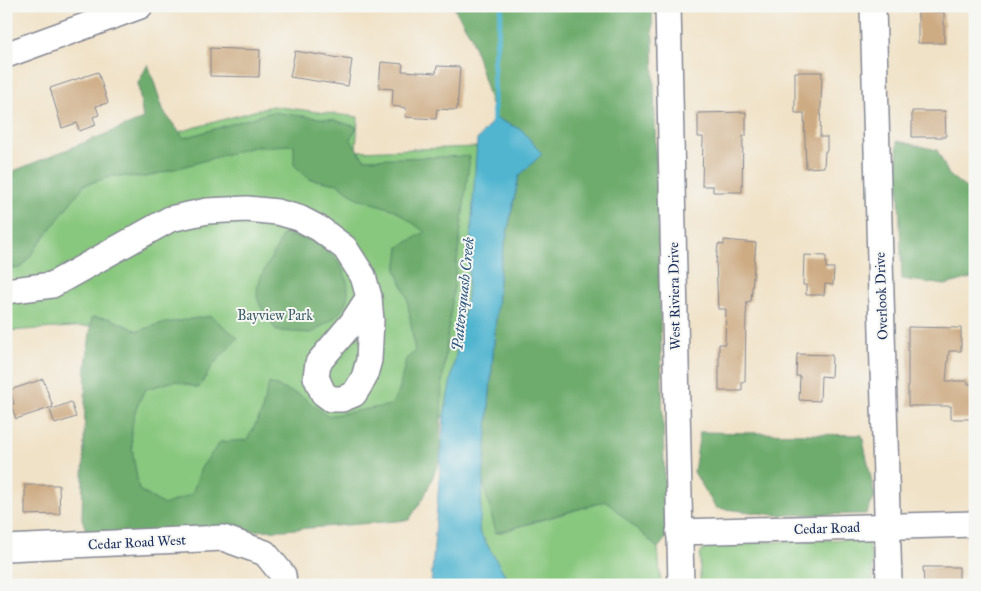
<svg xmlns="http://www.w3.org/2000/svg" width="981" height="591" viewBox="0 0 981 591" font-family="'IM FELL Great Primer',serif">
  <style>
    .green { fill: #88c77e; stroke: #527b6e }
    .forest { fill: #6eac6d; stroke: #446e66 }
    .water { fill: #51b5d0; stroke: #367297 }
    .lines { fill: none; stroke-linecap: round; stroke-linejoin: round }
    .stream { stroke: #51b5d0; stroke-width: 5.5 }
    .building { fill: #cdac84 }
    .minor-casing { stroke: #868892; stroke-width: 28 }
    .minor { stroke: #fff; stroke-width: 25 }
    .labels { text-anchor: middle; stroke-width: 4; stroke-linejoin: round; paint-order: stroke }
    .street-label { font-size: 14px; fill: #1b2f5e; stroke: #f6f6f2 }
    .park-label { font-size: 14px; fill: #3c5d68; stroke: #f6f6f2 }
    .water-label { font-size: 15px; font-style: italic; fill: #2b5780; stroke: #f6f6f2 }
  </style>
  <rect width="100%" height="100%" fill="#f6f6f2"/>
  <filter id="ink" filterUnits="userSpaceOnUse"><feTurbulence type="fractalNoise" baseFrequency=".02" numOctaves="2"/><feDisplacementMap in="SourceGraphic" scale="10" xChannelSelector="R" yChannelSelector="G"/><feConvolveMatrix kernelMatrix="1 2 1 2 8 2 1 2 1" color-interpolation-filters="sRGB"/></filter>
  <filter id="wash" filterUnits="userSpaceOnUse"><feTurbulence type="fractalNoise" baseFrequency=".0096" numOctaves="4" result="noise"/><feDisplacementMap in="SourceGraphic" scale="20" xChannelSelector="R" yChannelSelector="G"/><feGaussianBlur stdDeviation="1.12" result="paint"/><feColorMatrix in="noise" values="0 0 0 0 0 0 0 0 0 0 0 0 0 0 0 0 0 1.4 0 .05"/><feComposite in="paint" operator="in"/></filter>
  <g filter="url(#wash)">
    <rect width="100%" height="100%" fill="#f0e2c7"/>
    <g class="green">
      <path d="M272 106 358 117 356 151 477 147 467 297 444 416 309 520 92 529 91 326 6 331V180Z"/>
      <path d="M483 482 497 533 606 501 658 548 661 585H511L479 531Z"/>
      <path d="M857 539 868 541 872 558 873 585H700V555L707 544Z"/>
    </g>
    <g class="forest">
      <path d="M453 6H652L666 538 658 548 606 501 496 533 483 482 500 267 519 176 522 130 495 118 471 36Z"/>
      <path d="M148 64 164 112 184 138 272 112 334 120 357 127 350 139 364 159 470 156 442 384 440 460 424 497 409 520 284 530 88 535 82 519 86 366 92 317 109 318 138 331 159 324 211 316 238 338 213 365 199 388 175 381 146 389C123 426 133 450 139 490L164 505 192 494 201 468 220 442 247 440 261 414 269 383 302 396 327 416 391 405 399 391 406 359 415 352 407 297 396 270 399 247 425 232 395 210 357 198 338 184 309 179 294 165V145L253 147 146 177 113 176 84 185 21 268 6 269V174L143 119 138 83Z"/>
      <path d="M897 141 937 150 949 175 975 195V277L945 285 902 279Z"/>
      <path d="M282 235C295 237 310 239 322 247 343 262 358 289 340 312 333 320 320 327 312 333L277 331C271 322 261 310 258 300 252 281 276 255 282 235Z"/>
      <path d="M700 432 862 435 875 497 866 514 776 515 716 508 694 472Z"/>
    </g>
    <path class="water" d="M495 118 522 130 542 154 519 176 500 267 479 531 511 585H431L444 416 467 297 477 140Z"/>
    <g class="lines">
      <path class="stream" d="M494 123V61L502 6"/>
    </g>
    <g id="blocks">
      <g class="building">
        <rect x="918" y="12" width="26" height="31"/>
        <path d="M210 48 260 50 259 77 210 76Z"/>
        <path d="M295 51 352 60 348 86 290 77Z"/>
        <path d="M381 62 403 64 402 71 436 73 437 66 460 67 457 110 437 109 436 119 405 117 406 108 392 106 393 89 379 88Z"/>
        <path d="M98 72 108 103 96 106 99 115 93 117 96 125 79 131 77 123 62 128 50 88Z"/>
        <path d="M795 72H822L820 137H827V151H825L824 167 806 168 804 113H795Z"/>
        <path d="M912 111H945L946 137H912Z"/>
        <path d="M746 112V136H743L742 192H713V186H702L703 137H698V113Z"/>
        <path d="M724 240 756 243 751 301 747 302 746 317 745 382H742V391H719V344H725L726 309H718L716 263 718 244 724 245Z"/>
        <path d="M804 255 826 256V268H834L833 285 825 284 824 295H806V285H803Z"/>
        <path d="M908 327 961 328V351H949L946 381H968V384H975V419H951V406H908Z"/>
        <path d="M797 354 832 355 831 377 821 376 820 401 799 400 800 376H796Z"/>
        <path d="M43 379 53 407 16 419 11 405 14 404 10 390Z"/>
        <path d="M71 402 76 417 55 424 50 410Z"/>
        <path d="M25 485H59L60 514 25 515Z"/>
        <path d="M923 567H959V585H924Z"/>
      </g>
    </g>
  </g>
  <g filter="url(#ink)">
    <use href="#blocks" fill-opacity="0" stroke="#868892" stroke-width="1"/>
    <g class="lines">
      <g class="minor-casing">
        <g id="minor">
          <path d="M668 6 681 585"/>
          <path d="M873 6 889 585"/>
          <path d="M6 55 140 6"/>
          <path d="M6 291 52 285 170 219 207 211 247 209 277 212 299 218 320 229 345 248 363 276 369 297 371 321 369 360 364 378 354 394 342 399H331L323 393 316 377 318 363 352 323 369 297"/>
          <path d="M679 532 975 524"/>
          <path d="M6 548 223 538 265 553 283 575 284 585"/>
        </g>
      </g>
      <use href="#minor" class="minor"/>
    </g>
  </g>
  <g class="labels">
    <g class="street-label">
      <text transform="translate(674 296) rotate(-91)" y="5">West Riviera Drive</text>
      <text transform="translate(881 296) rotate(-92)" y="5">Overlook Drive</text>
      <text transform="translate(827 528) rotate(-2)" y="5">Cedar Road</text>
      <text transform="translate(137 542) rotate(-3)" y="5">Cedar Road West</text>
    </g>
    <g class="park-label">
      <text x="275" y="320">Bayview Park</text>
    </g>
    <g class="water-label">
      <text transform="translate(463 294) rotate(-84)" y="5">Pattersquash Creek</text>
    </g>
  </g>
  <rect width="981" height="591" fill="none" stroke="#f6f6f2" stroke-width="25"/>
</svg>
